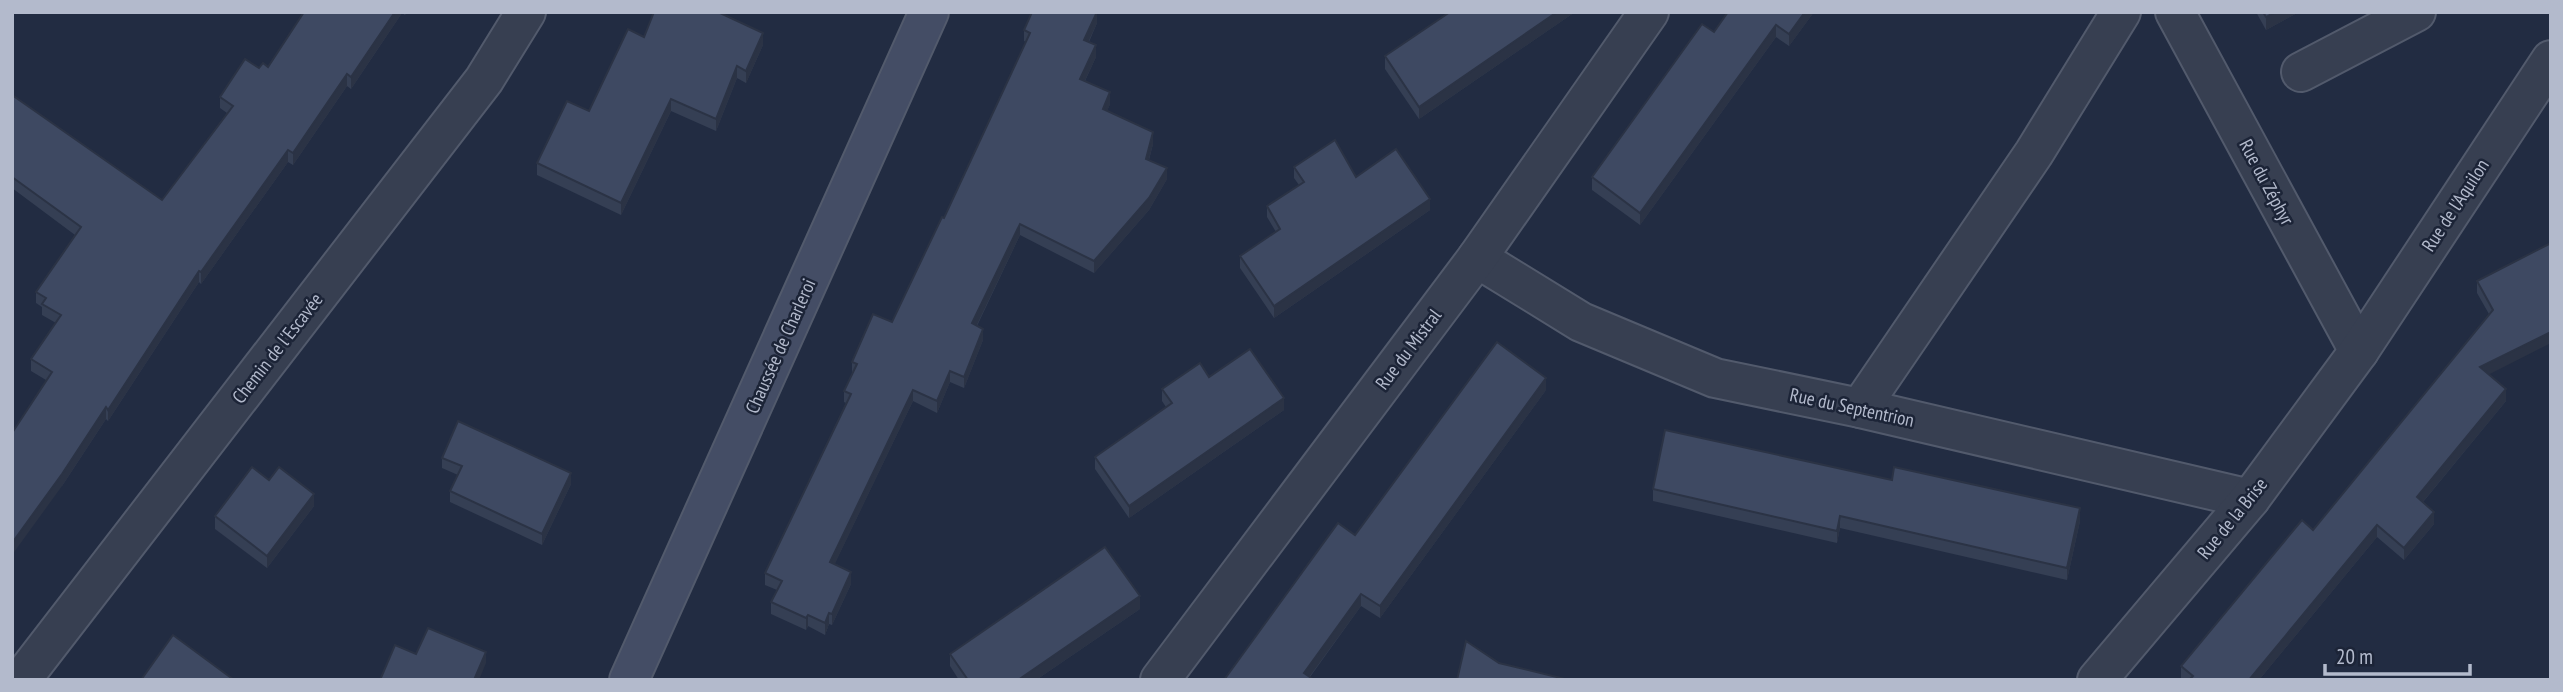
<svg xmlns="http://www.w3.org/2000/svg" width="2563" height="692" viewBox="0 0 2563 692" font-family="'PT Sans Narrow',sans-serif">
  <style>
    .lines { fill: none; stroke-linecap: round; stroke-linejoin: round }
    .minor-casing { stroke: #525a6c; stroke-width: 42 }
    .secondary-casing { stroke: #525a6c; stroke-width: 42 }
    .minor { stroke: #373f51; stroke-width: 38 }
    .secondary { stroke: #444d65; stroke-width: 38 }
    .wall { fill: #353f54 }
    .shaded-wall { fill: #2b3345 }
    .building { fill: #3e4962; stroke: #2b3345; stroke-width: 2 }
    .labels { text-anchor: middle; stroke-width: 5; stroke-linejoin: round; paint-order: stroke }
    .street-label { font-size: 19px; fill: #b3bacc; stroke: #1c2437 }
  </style>
  <rect width="100%" height="100%" fill="#222c42"/>
  <g class="lines">
    <g class="minor-casing">
      <g id="minor">
        <path d="M2175 12 2359 351"/>
        <path d="M2301 72 2416 12"/>
        <path d="M1477 258 1581 322 1715 378 1860 408 2250 499"/>
        <path d="M1860 408 2034 153 2121 12"/>
        <path d="M21 680 484 80 526 12"/>
        <path d="M1160 680 1477 258 1649 12"/>
        <path d="M2097 680 2250 499 2359 351 2551 60"/>
      </g>
    </g>
    <g class="secondary-casing">
      <path id="secondary" d="M629 680 929 12"/>
    </g>
    <use href="#minor" class="minor"/>
    <use href="#secondary" class="secondary"/>
  </g>
  <g class="wall">
    <path d="M304 12H407L405 15 402 13 351 89 347 86 293 165 288 162 201 284 199 282 108 421 106 419 62 486 46 380 31 371V359L56 323 42 315V307L36 303V292L75 235 12 188V95L162 200 227 113 220 108V97L268 67Z"/>
    <path d="M1575 12 1419 119 1385 69V56Z"/>
    <path d="M1814 12 1789 46 1776 37 1640 225 1592 190V177L1714 32Z"/>
    <path d="M2256 12H2299L2266 30Z"/>
    <path d="M1097 23 1089 42 1096 57 1085 81 1110 104 1107 111 1153 144 1149 160 1167 179 1149 210 1094 273 1020 235 977 326 983 340 964 388 950 382 937 413 913 401 834 565 851 584 832 625 829 624 825 635 808 626 806 630 771 614V602L777 590 765 585V573L846 403 844 402V391L852 374V362L892 322 944 218 1026 42 1024 41V30Z"/>
    <path d="M644 37 763 45 746 83 737 78 716 131 671 111 621 215 537 175V163L589 111Z"/>
    <path d="M1294 167 1356 177 1430 210 1274 318 1240 268V256L1276 232 1267 217V206L1299 185 1294 178Z"/>
    <path d="M2551 243 2489 375 2506 401 2423 502 2434 524 2404 560 2377 537 2259 680H2183L2181 678V666L2313 530 2489 314 2477 293V281Z"/>
    <path d="M1209 377 1284 410 1129 518 1095 469V457L1166 407 1162 401V389Z"/>
    <path d="M1546 390 1380 618 1361 606 1310 677 1224 680 1355 535Z"/>
    <path d="M442 458 571 484 542 545 450 502V491L458 475 442 468Z"/>
    <path d="M269 480 314 506 267 568 215 529V516Z"/>
    <path d="M1653 489 2080 521 2067 580 1840 528 1837 543 1653 501Z"/>
    <path d="M1140 609 1036 680H959L950 666V654Z"/>
  </g>
  <g class="shaded-wall">
    <path d="M395 12 402 13 351 89V77Z"/>
    <path d="M1097 12V23L1084 51V40Z"/>
    <path d="M1557 12H1575L1419 119V107Z"/>
    <path d="M1805 12H1814L1789 46V34Z"/>
    <path d="M2275 12H2299L2266 30V17Z"/>
    <path d="M1776 25V37L1640 225V213Z"/>
    <path d="M763 33V45L746 83V71Z"/>
    <path d="M1096 45V57L1080 91V79Z"/>
    <path d="M737 66V78L716 131V119Z"/>
    <path d="M347 74V86L293 165V153Z"/>
    <path d="M1110 92V104L1103 121V109Z"/>
    <path d="M671 99V111L621 215V203Z"/>
    <path d="M1153 132V144L1146 170V159Z"/>
    <path d="M288 150V162L201 284V272Z"/>
    <path d="M1167 168V179L1149 210 1094 273V261Z"/>
    <path d="M1430 199V210L1274 318V306Z"/>
    <path d="M1020 224V235L972 335V323Z"/>
    <path d="M199 271V282L108 421V410Z"/>
    <path d="M983 329V340L964 388V377Z"/>
    <path d="M2551 332V343L2480 379V367Z"/>
    <path d="M950 371V382L937 413V401Z"/>
    <path d="M1546 378V390L1380 618V606Z"/>
    <path d="M2506 389V401L2417 509V497Z"/>
    <path d="M913 390V401L830 574V562Z"/>
    <path d="M1284 398V410L1129 518V506Z"/>
    <path d="M106 407V419L62 486 12 555V543Z"/>
    <path d="M571 473V484L542 545V534Z"/>
    <path d="M314 494V506L267 568V556Z"/>
    <path d="M2080 508V521L2067 580V568Z"/>
    <path d="M2434 512V524L2404 560V548Z"/>
    <path d="M1840 516V528L1837 543V531Z"/>
    <path d="M2377 525V537L2259 680H2249Z"/>
    <path d="M851 572V584L832 625V614Z"/>
    <path d="M1361 594V606L1307 680 1304 673Z"/>
    <path d="M1140 596V609L1036 680H1018Z"/>
    <path d="M829 613V624L825 635V623Z"/>
    <path d="M808 615V626L806 630V618Z"/>
    <path d="M486 652V663L479 680H474Z"/>
  </g>
  <g class="building">
    <path d="M304 12H395L351 77 347 74 293 153 288 150 201 272 199 271 108 410 106 407 62 474 12 543V433L52 372 31 359 61 315 42 304 46 298 36 292 81 227 12 177V95L162 200 233 106 220 97 245 59 259 68 263 63 268 67Z"/>
    <path d="M654 12H718L763 33 746 71 737 66 716 119 671 99 621 203 537 163 567 101 589 111 628 29 644 37Z"/>
    <path d="M1032 12H1097L1084 40 1096 45 1080 79 1110 92 1103 109 1153 132 1146 159 1167 168 1149 198 1094 261 1020 224 972 323 983 329 964 377 950 371 937 401 913 390 830 562 851 572 832 614 829 613 825 623 808 615 806 618 771 602 782 581 765 573 851 394 844 391 857 364 852 362 873 314 892 322 942 217 944 218 1030 33 1024 30Z"/>
    <path d="M1450 12H1557L1419 107 1385 56Z"/>
    <path d="M1728 12H1805L1789 34 1776 25 1640 213 1592 177 1702 24 1714 32Z"/>
    <path d="M2263 12H2275L2266 17Z"/>
    <path d="M1335 140 1356 177 1396 149 1430 199 1274 306 1240 256 1280 229 1267 206 1304 182 1294 167Z"/>
    <path d="M2551 243V332L2480 367 2506 389 2417 497 2434 512 2404 548 2377 525 2249 680H2189L2193 676 2181 666 2302 520 2313 530 2493 310 2477 281Z"/>
    <path d="M1497 342 1546 378 1380 606 1361 594 1304 673 1314 680H1224L1338 523 1355 535Z"/>
    <path d="M1250 349 1284 398 1129 506 1095 457 1172 403 1162 389 1200 363 1209 377Z"/>
    <path d="M458 421 571 473 542 534 450 491 462 466 442 458Z"/>
    <path d="M1665 430 1892 480 1894 467 2080 508 2067 568 1840 516 1837 531 1653 489Z"/>
    <path d="M252 467 269 480 279 467 314 494 267 556 215 516Z"/>
    <path d="M1105 547 1140 596 1018 680H968L950 654Z"/>
    <path d="M428 628 486 652 474 680H380L395 645 416 654Z"/>
    <path d="M173 635 234 680H141Z"/>
    <path d="M1466 641 1499 663 1569 680H1457Z"/>
  </g>
  <g class="labels">
    <g class="street-label">
      <text transform="translate(2267 182) rotate(62)" y="7">Rue du Zéphyr</text>
      <text transform="translate(2455 205) rotate(-57)" y="7">Rue de l'Aquilon</text>
      <text transform="translate(780 346) rotate(-66)" y="7">Chaussée de Charleroi</text>
      <text transform="translate(277 348) rotate(-52)" y="7">Chemin de l'Escavée</text>
      <text transform="translate(1408 349) rotate(-53)" y="7">Rue du Mistral</text>
      <text transform="translate(1852 407) rotate(12)" y="7">Rue du Septentrion</text>
      <text transform="translate(2232 518) rotate(-51)" y="7">Rue de la Brise</text>
    </g>
  </g>
  <rect width="2563" height="692" fill="none" stroke="#b3bacc" stroke-width="28"/>
  <path d="M2325 664v10h145v-10" fill="none" stroke="#b3bacc" stroke-width="3.5"/>
  <text x="2336" y="664" font-size="21" fill="#b3bacc" stroke="#1c2437" stroke-width="5" paint-order="stroke">20 m</text>
</svg>
